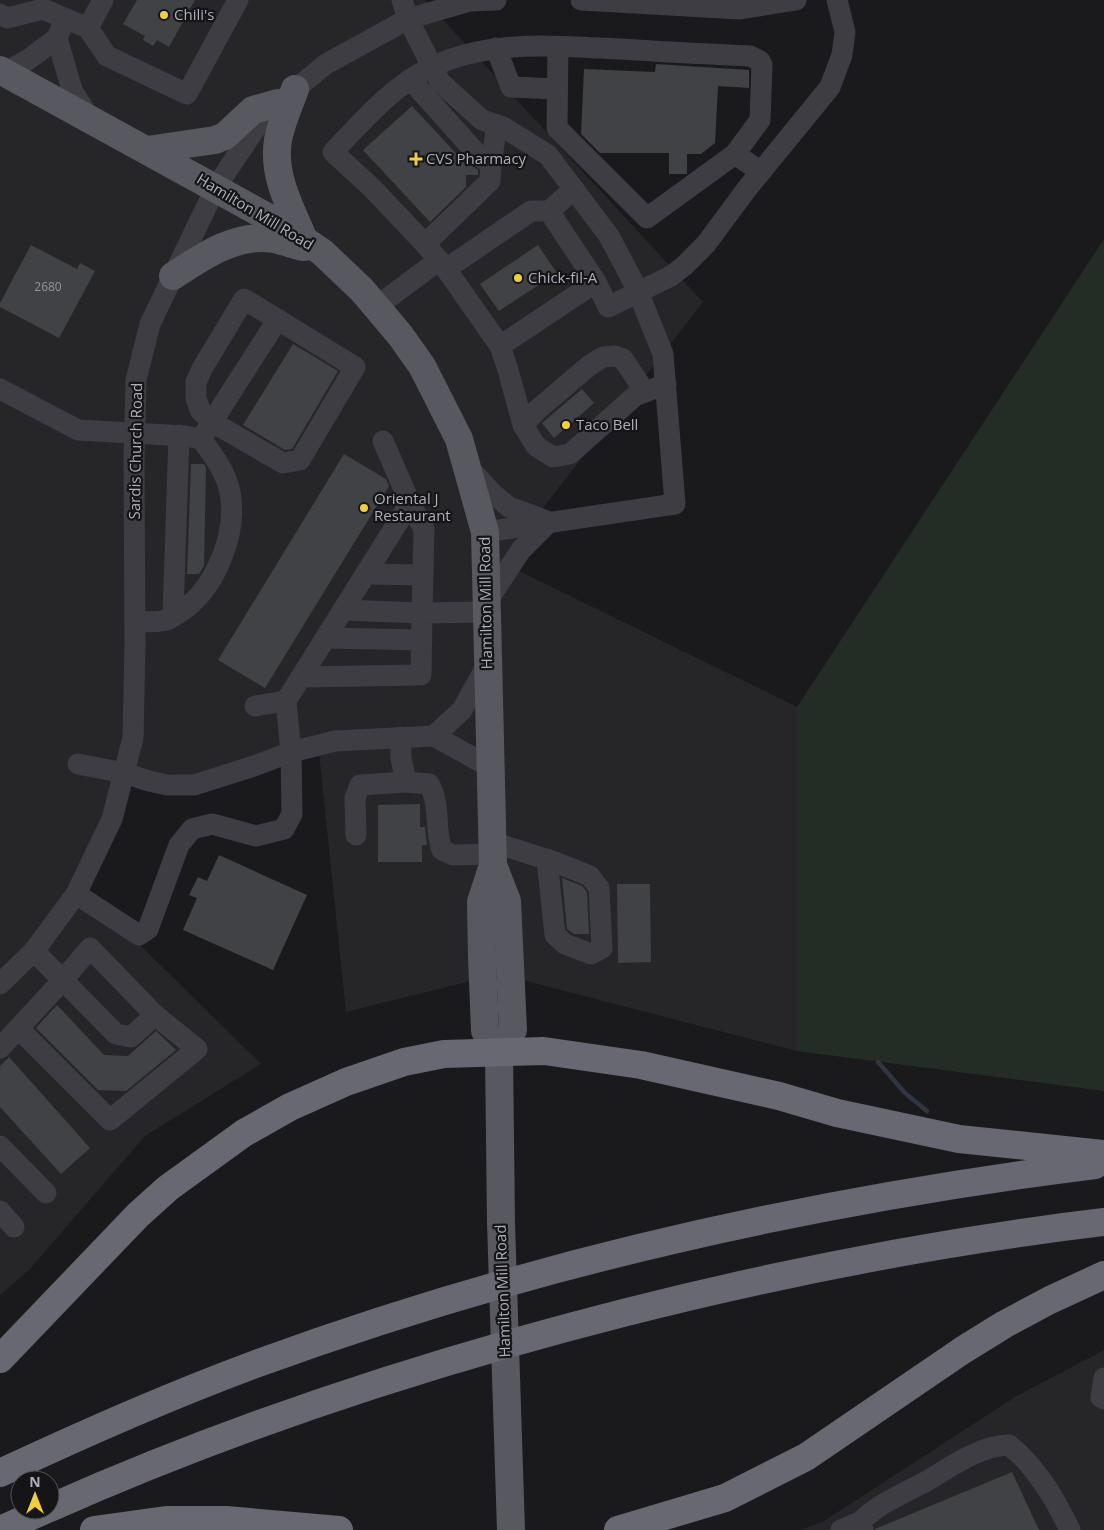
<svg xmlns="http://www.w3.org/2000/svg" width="1104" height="1530" viewBox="0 0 1104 1530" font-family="'Open Sans',sans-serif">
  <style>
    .built { fill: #262629 }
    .green { fill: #242c26 }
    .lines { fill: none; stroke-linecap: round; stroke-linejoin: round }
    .stream { stroke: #303640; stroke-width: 4.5 }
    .building { fill: #414246 }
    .minor { stroke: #3d3d43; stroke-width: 21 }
    .major { stroke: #575860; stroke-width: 28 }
    .highway { stroke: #676872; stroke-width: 28 }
    .poi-dot { fill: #efce3f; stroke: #151517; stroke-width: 2 }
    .labels { text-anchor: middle; stroke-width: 4.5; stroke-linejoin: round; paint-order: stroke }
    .number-label { font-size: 12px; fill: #92949e }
    .poi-label { font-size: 15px; fill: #adafbb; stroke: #151517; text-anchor: start }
    .street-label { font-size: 15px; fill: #adafbb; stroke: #151517 }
  </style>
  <rect width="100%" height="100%" fill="#1a1a1c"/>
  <g class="built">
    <path d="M0 0H425L703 302 501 562 797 707V1051L499 974 346 1012 317 734 217 778 128 772 82 888 261 1064 145 1136 29 1270 0 1295Z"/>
    <path d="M1104 1350V1530H800L824 1521 1015 1397Z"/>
  </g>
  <path class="green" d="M1104 239V1091L797 1051V707Z"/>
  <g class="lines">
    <path class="stream" d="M878 1062 905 1093 927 1111"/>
  </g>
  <g class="building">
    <path d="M137 0H195L169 47 157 40 153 46 143 40 145 36 123 24Z"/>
    <path d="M656 64 749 70V88L718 86 715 143 701 154H687V174H669V153H600L581 134 584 69 655 72Z"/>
    <path d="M412 106 465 163H468L478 170V175H466V187L430 222 363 150Z"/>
    <path d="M31 245 77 269 80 263 95 271 59 338 0 307V303Z"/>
    <path d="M538 245 557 273 499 311 480 284Z"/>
    <path d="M293 344 338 371 292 449 285 450 243 425Z"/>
    <path d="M582 389 594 403 554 438 542 423Z"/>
    <path d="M344 454 386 479 389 486 265 688 218 660Z"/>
    <path d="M191 464H204L206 468 204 566 199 574H187Z"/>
    <path d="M420 804V827H425L427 845H422V862H378V805Z"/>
    <path d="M219 855 307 895 273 970 183 930 197 898 189 895 198 877 207 881Z"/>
    <path d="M562 878 582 886 587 892 589 934H574L567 929Z"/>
    <path d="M617 884H650L651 962 618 963Z"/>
    <path d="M57 1005 104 1055 128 1056 156 1031 176 1050 126 1091 98 1090 36 1028Z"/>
    <path d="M9 1057 90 1148 61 1174 0 1107V1066Z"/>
    <path d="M1012 1472 1039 1530H875V1529Z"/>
  </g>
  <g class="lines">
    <g class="minor">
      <path d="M402 0 408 19 440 82 482 120 503 127 548 155 609 236 637 289 663 354 675 504 485 532"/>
      <path d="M581 0 740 9 796 0"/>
      <path d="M0 14 7 18 43 9 88 28 107 56 187 94 238 0"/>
      <path d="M88 28 103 0"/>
      <path d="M57 38 72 90 89 118"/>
      <path d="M558 47 557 128 647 218 735 154"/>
      <path d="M496 48 511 87 557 89"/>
      <path d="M6 72 29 59 57 38 62 26"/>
      <path d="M410 79 478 155 491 164 490 181 425 244"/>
      <path d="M491 164 497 125"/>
      <path d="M446 269 531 211H549L574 189"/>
      <path d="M596 282 608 307 671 276 684 266 706 244 746 190 830 87 842 55 845 32 837 0"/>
      <path d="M244 299 355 367 300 460 283 463 212 422 200 410 196 398V382L203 367Z"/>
      <path d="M376 307 439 260"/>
      <path d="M500 346 596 282 549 211"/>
      <path d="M666 384 635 396 570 454 553 457 536 446 523 425 508 370 500 346 446 269 425 244 372 188 333 152C357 127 382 98 411 79 472 37 550 46 621 49 664 52 707 54 750 56L760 61 762 65 760 120 735 154 761 172"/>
      <path d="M0 389 78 430 185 436 201 439 278 319"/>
      <path d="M523 425 537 410 590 365 603 357 615 356 623 359 645 392"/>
      <path d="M467 466 492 493 509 507 547 521"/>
      <path d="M366 574 423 575"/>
      <path d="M486 603 521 550 549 522"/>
      <path d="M343 610 422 613 424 529 410 503"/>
      <path d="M173 616 179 435"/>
      <path d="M135 622C144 621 157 623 166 620 170 619 175 615 179 613 215 590 238 534 230 492 226 472 213 455 201 439"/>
      <path d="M326 638 422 640"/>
      <path d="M301 677 410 503 383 441"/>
      <path d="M255 706 286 701"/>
      <path d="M434 736 462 710 487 665"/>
      <path d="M401 737V758L406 782 429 784C441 804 434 829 442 850L453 855 493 854"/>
      <path d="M78 764 124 773 149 781 167 785H194L254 766 291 752 335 741 434 736 490 767"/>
      <path d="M356 835 355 798 360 785 406 782"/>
      <path d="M492 842 555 862 590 876 599 888 602 948 591 954 565 944 555 935 547 859"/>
      <path d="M76 894 139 935 148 929 179 845 192 829 212 824 256 836 284 829 292 814 291 752 286 701 301 677 421 675 422 613 487 612"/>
      <path d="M0 984 34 951 76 894 112 819 133 738 135 645 134 460 136 380 150 324 216 187 265 114 326 64 408 19 470 1 496 0"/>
      <path d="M19 1029 110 1120 197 1049 155 1015"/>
      <path d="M0 1048 63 980 90 948 155 1015 131 1037 116 1034 34 951"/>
      <path d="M0 1146 46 1193"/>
      <path d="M0 1211 14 1227"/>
      <path d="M1104 1378 1101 1397 1104 1399"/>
      <path d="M860 1522C878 1504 902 1494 925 1482 951 1467 978 1446 1009 1445 1036 1466 1055 1499 1070 1530"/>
      <path d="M841 1530 860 1522 863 1530"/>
    </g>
    <g class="major">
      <path d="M0 70 282 225 322 252 362 290 400 335 422 366 459 439 485 532 493 865 481 902 482 957 485 1031 499 1053"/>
      <path d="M295 89C289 106 281 123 278 140 272 176 291 208 304 240"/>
      <path d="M147 150 215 140 225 136 253 110 278 103"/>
      <path d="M173 276C203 256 236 233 274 239 284 241 294 245 304 247"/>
      <path d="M493 865 507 901 513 1030 499 1053 501 1223 511 1530"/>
    </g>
    <g class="highway">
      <path d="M0 1359 138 1215 168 1188 244 1133 290 1107 346 1082 404 1062 444 1054 544 1051 641 1065 779 1096 837 1113 959 1139 1104 1154"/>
      <path d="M0 1473C83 1434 167 1397 253 1365 525 1265 809 1201 1095 1165"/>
      <path d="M50 1508C234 1426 427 1363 623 1313 781 1273 942 1241 1104 1222"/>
      <path d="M0 1530 45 1510"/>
      <path d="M94 1530 166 1520H226L339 1530"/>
      <path d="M618 1530 725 1498 806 1457 963 1350 1005 1324 1050 1300 1104 1275"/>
    </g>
  </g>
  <g class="poi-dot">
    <circle cx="164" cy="15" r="5"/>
    <path d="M413.5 151.5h5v5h5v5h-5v5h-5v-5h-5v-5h5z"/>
    <circle cx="518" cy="278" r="5"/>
    <circle cx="566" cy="425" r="5"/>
    <circle cx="364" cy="508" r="5"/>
  </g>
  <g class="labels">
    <g class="number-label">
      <text x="48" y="291">2680</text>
    </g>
    <g class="poi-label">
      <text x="174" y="20">Chili's</text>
      <text x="426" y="164">CVS Pharmacy</text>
      <text x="528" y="283">Chick-fil-A</text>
      <text x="576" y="430">Taco Bell</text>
      <text x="374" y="504">Oriental J<tspan x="374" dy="17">Restaurant</tspan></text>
    </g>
    <g class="street-label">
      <text transform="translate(255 212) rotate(31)" y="5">Hamilton Mill Road</text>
      <text transform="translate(136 451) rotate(-89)" y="5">Sardis Church Road</text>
      <text transform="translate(486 603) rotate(-91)" y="5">Hamilton Mill Road</text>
      <text transform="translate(503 1291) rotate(-92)" y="5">Hamilton Mill Road</text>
    </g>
  </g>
  <g transform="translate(35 1495)"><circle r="24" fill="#151517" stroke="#525359"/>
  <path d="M0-4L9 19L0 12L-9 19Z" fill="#efce3f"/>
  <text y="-8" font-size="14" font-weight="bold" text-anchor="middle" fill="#adafbb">N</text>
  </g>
</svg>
